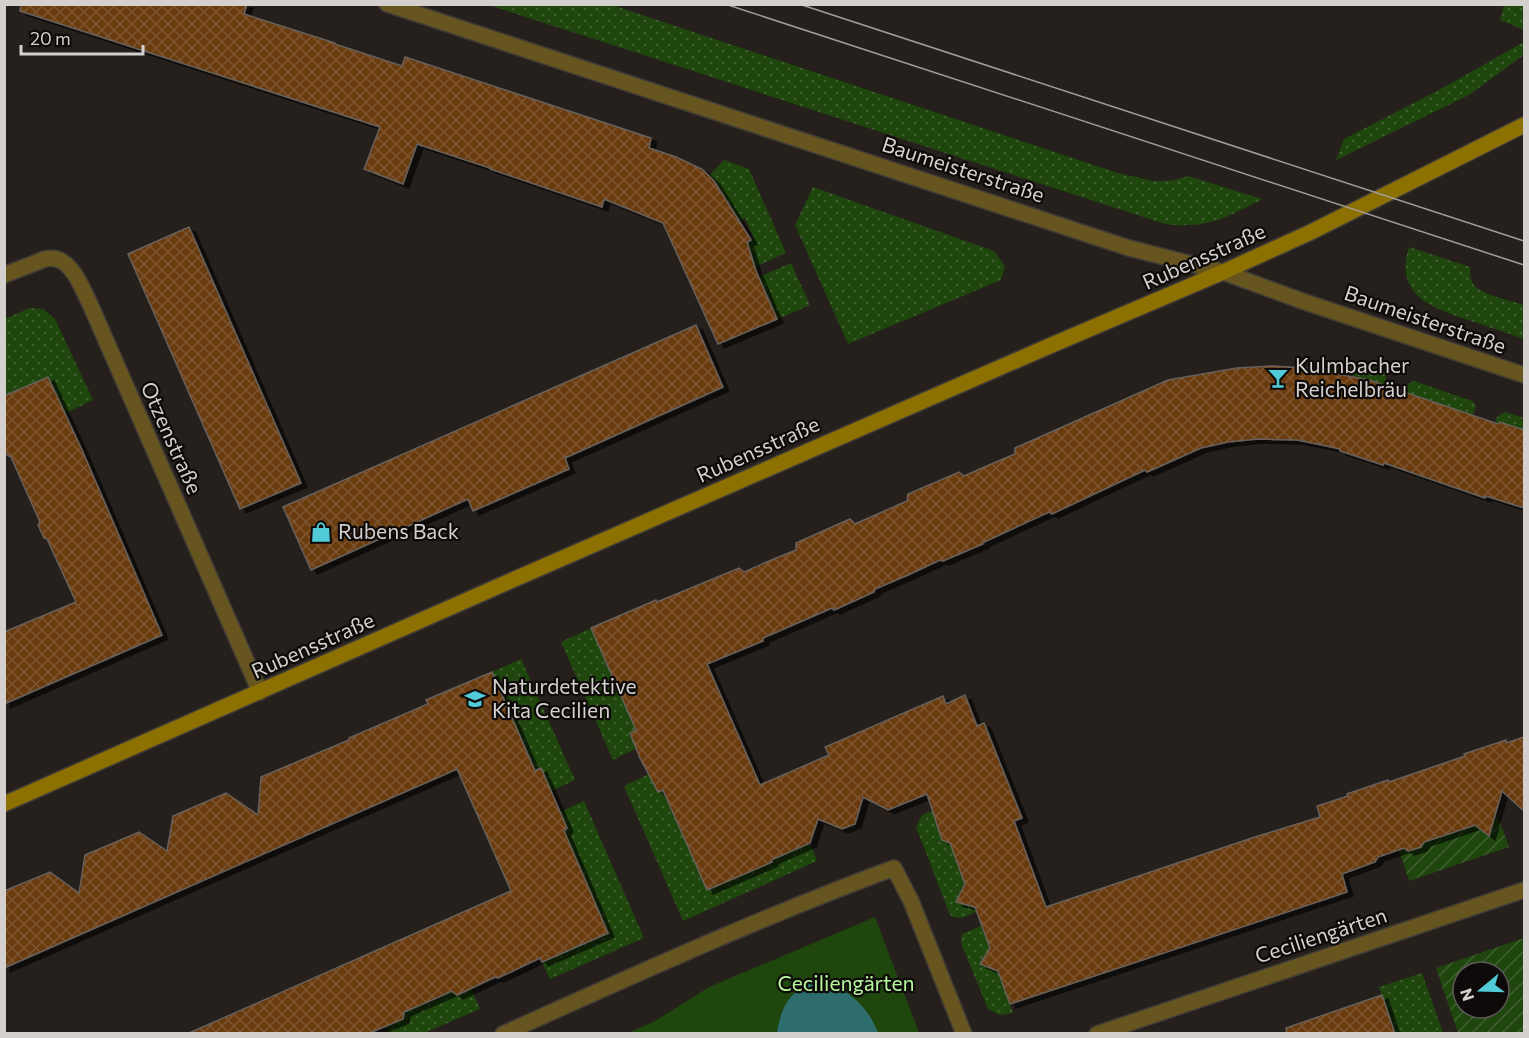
<svg xmlns="http://www.w3.org/2000/svg" width="1529" height="1038" viewBox="0 0 1529 1038" font-family="Commissioner,sans-serif">
  <style>
    .grass { fill: url(#grass-dots) }
    .park { fill: #1f460d }
    .garden { fill: url(#garden-furrows); fill-rule: evenodd }
    .water { fill: #2d6d6e }
    .building { fill: url(#building-cross-hatch); stroke: #67615c; stroke-width: 1.5; filter: url(#shadow) }
    .lines { fill: none; stroke-linecap: round; stroke-linejoin: round }
    .street-casing { stroke: #413c38; stroke-width: 18 }
    .secondary-casing { stroke: #413c38; stroke-width: 18 }
    .street { stroke: #66551e; stroke-width: 15 }
    .secondary { stroke: #8d7100; stroke-width: 15 }
    .tram { stroke: #a29d9b; stroke-width: 1.5 }
    .labels { text-anchor: middle; stroke-width: 4.5; stroke-linejoin: round; paint-order: stroke }
    .street-label { font-size: 21px; fill: #d4d0ce; stroke: #0d0a09 }
    .poi-label { font-size: 21px; fill: #d4d0ce; stroke: #0d0a09; text-anchor: start }
    .park-label { font-size: 21px; fill: #b5f99d; stroke: #0d0a09 }
  </style>
  <defs>
    <pattern id="grass-dots" width="8" height="8" patternUnits="userSpaceOnUse" patternTransform="scale(1.5)"><rect width="8" height="8" fill="#1f460d"/><path d="M2 2h.1M6 6h.1" fill="none" stroke="#3f602f" stroke-width="1.8" stroke-linecap="round"/></pattern>
    <pattern id="garden-furrows" width="10" height="10" patternUnits="userSpaceOnUse" patternTransform="scale(1.5)"><rect width="10" height="10" fill="#1f460d"/><path d="M-1 1l2-2M0 10L10 0M9 11l2-2" fill="none" stroke="#3f602f"/></pattern>
    <pattern id="building-cross-hatch" width="8" height="8" patternUnits="userSpaceOnUse" patternTransform="scale(1.5)"><rect width="8" height="8" fill="#6a3a0e"/><path d="M0 0l8 8M0 8l8-8" fill="none" stroke="#7e5530"/></pattern>
    <filter id="shadow"><feDropShadow dx="6" dy="4" stdDeviation="0" flood-color="#0009"/></filter>
  </defs>
  <rect width="100%" height="100%" fill="#25201c"/>
  <g class="grass">
    <path d="M489 5H612L1118 173 1153 181H1164L1175 180 1188 176 1262 199C1227 218 1206 229 1165 224Z"/>
    <path d="M1504 5H1524V30L1500 20Z"/>
    <path d="M1524 42V53L1521 57 1469 95 1336 160 1344 139 1439 90Z"/>
    <path d="M724 160 749 169 786 253 755 267 745 243 754 238 745 218 735 222 725 199 709 176Z"/>
    <path d="M813 187 994 251 1005 266 1001 280 848 344 795 225Z"/>
    <path d="M1409 247 1470 267C1470 274 1470 281 1475 286 1483 295 1512 301 1524 305V339C1507 333 1489 327 1471 321 1435 309 1393 297 1409 247Z"/>
    <path d="M791 263 810 305 777 319 759 277Z"/>
    <path d="M30 308 43 309 55 319 93 400 64 414 48 377 5 396 4 319Z"/>
    <path d="M1323 359 1356 363 1385 372 1386 379 1384 385 1359 377 1319 370V363Z"/>
    <path d="M1414 381 1472 401 1476 406 1473 415 1457 410 1453 414 1425 399 1404 392 1407 384Z"/>
    <path d="M1505 412 1524 418V436L1517 434 1514 426 1501 422 1494 427 1497 417Z"/>
    <path d="M591 628 636 730 637 748 613 760 561 642Z"/>
    <path d="M521 659 575 780 551 791 541 769 535 771 492 672Z"/>
    <path d="M649 774 657 792 663 790 707 890 771 862 769 855 810 843 817 861 683 921 624 786Z"/>
    <path d="M584 801 644 938 550 979 542 962 607 933 564 831 567 828 560 812Z"/>
    <path d="M937 809 942 839 950 843 976 912C967 916 959 921 950 915L916 827 922 815Z"/>
    <path d="M981 926 990 948 986 955 998 971 1013 1013 1000 1015 988 1009 961 943 962 934Z"/>
    <path d="M1422 973 1443 1033H1395L1379 987Z"/>
    <path d="M471 988 480 1009 424 1033H389L383 1021 403 1019 404 1012 452 991Z"/>
  </g>
  <path class="park" d="M875 917 919 1033 626 1034 655 1021 709 987Z"/>
  <g class="garden">
    <path d="M1498 817 1509 847 1409 881 1399 850 1404 848 1409 851 1421 847 1424 842Z"/>
    <path d="M1524 938V1033H1458L1436 968ZM1463 972H1499V1008H1463Z"/>
  </g>
  <path class="water" d="M813 983C843 983 868 1005 878 1033H777C780 1011 789 989 813 983Z"/>
  <g class="building">
    <path d="M21 4H247L244 14 335 43V44L402 66 405 57 651 138 649 148 676 157 702 169 714 181 751 240 747 242 756 271 777 319 718 344 663 223 604 199 602 207 490 169V168L417 144 403 184 364 169 380 127 20 11Z"/>
    <path d="M189 227 301 483 240 509 128 254Z"/>
    <path d="M696 325 723 387 565 458 569 469 473 511 468 499 311 570 283 507Z"/>
    <path d="M1272 366 1306 368 1369 380 1498 424 1500 422 1524 430V508L1486 496 1485 498 1384 463 1383 465 1340 451V449L1317 444 1297 440 1258 439 1228 442 1201 448 1147 472 1145 470 1052 514 1049 512 984 542 983 544 943 561 940 560 908 575 875 589 874 592 834 610 832 608 763 638V641L707 664 760 785 829 755 825 747 943 696 946 704 965 695 977 726 984 723 1022 818 1014 821 1046 907 1258 836 1320 817 1317 806 1348 796 1347 794 1388 780 1389 782 1465 756 1464 754 1506 740V743L1524 737V811L1502 791 1489 836 1475 825 1424 842 1421 847 1408 851 1404 848 1378 857 1375 862 1342 874 1347 892 1010 1004 998 971 980 964 990 948 975 907 956 902 965 884 950 843 942 840 927 794 888 810 863 797 855 824 842 829 818 819 810 843 771 860 772 862 707 890 663 790 658 792 640 758 630 733 636 730 591 628 656 600 657 602 739 568 744 572 769 561 796 550V543L850 519 855 524 907 501 908 494 959 472 964 476 989 465 1015 454V448L1168 380 1237 368Z"/>
    <path d="M48 377 82 450 162 635 4 704V632L76 602 47 539 44 538 38 525 40 522 11 457 4 453V396Z"/>
    <path d="M492 672 535 771 541 768 567 828 564 831 608 933 542 962 540 958 498 978 495 977 457 995 452 991 404 1012 403 1019 367 1034H187L511 891 457 769 4 968V891L50 872 79 893 85 855 139 832 167 851 173 816 226 793 258 815 261 777 349 740V738L428 704 426 700Z"/>
    <path d="M1382 995 1395 1034H1287L1286 1028Z"/>
  </g>
  <g class="lines">
    <g class="street-casing">
      <g id="street">
        <path d="M387 4 1129 248 1223 272 1302 301 1524 375"/>
        <path d="M4 275 45 259C70 253 81 286 90 304L260 692"/>
        <path d="M503 1034C632 976 761 917 894 868L911 901 964 1034"/>
        <path d="M1097 1034 1524 890"/>
      </g>
    </g>
    <g class="secondary-casing">
      <path id="secondary" d="M4 804 508 582 1054 344 1223 272 1311 232 1524 125"/>
    </g>
    <use href="#street" class="street"/>
    <use href="#secondary" class="secondary"/>
    <g class="tram">
      <path d="M725 4 1524 265"/>
      <path d="M799 4 1524 241"/>
    </g>
  </g>
  <defs>
    <g id="bar-bare" transform="scale(1.62)"><path d="M-6-5H6L.8 .8V4.5H3.5V6h-7V4.5H-.8V.8Z" fill="#52cbd9" stroke="#0d0a09" stroke-width="2.5" paint-order="stroke"/></g>
    <g id="shop-bare" transform="scale(1.62)"><path d="M-5-2.5h2.3a2.7 3.5 0 0 1 5.4 0H5L5.5 6h-11ZM-1.5-2.5h3a1.5 2.3 0 0 0-3 0Z" fill="#52cbd9" stroke="#0d0a09" stroke-width="2.5" paint-order="stroke"/></g>
    <g id="school-bare" transform="scale(1.62)"><path d="M0-5L7-2L0 1L-7-2ZM-4 1L0 2.5L4 1V4Q0 6-4 4Z" fill="#52cbd9" stroke="#0d0a09" stroke-width="2.5" paint-order="stroke"/></g>
  </defs>
  <g fill-rule="evenodd">
    <use href="#bar-bare" x="1278" y="378"/>
    <use href="#shop-bare" x="321" y="532"/>
    <use href="#school-bare" x="475" y="699"/>
  </g>
  <g class="labels">
    <g class="street-label">
      <text transform="translate(963 170) rotate(18)" y="7">Baumeisterstraße</text>
      <text transform="translate(1204 257) rotate(-24)" y="7">Rubensstraße</text>
      <text transform="translate(1425 320) rotate(19)" y="7">Baumeisterstraße</text>
      <text transform="translate(171 438) rotate(66)" y="7">Otzenstraße</text>
      <text transform="translate(758 450) rotate(-24)" y="7">Rubensstraße</text>
      <text transform="translate(313 646) rotate(-24)" y="7">Rubensstraße</text>
      <text transform="translate(1321 936) rotate(-18)" y="7">Ceciliengärten</text>
    </g>
    <g class="poi-label">
      <text x="1295" y="373">Kulmbacher<tspan x="1295" dy="24">Reichelbräu</tspan></text>
      <text x="338" y="539">Rubens Back</text>
      <text x="492" y="694">Naturdetektive<tspan x="492" dy="24">Kita Cecilien</tspan></text>
    </g>
    <g class="park-label">
      <text x="846" y="991">Ceciliengärten</text>
    </g>
  </g>
  <rect width="1529" height="1038" fill="none" stroke="#d4d0ce" stroke-width="12"/>
  <g transform="translate(1481 990) rotate(251)"><circle r="28" fill="#0d0a09" stroke="#5d5958" stroke-width="1.5"/>
  <path d="M0-4.5L10 22L0 15L-10 22Z" fill="#52cbd9"/>
  <text y="-9" font-size="16" font-weight="bold" text-anchor="middle" fill="#d4d0ce">N</text>
  </g>
  <path d="M21 45v9h122v-9" fill="none" stroke="#d4d0ce" stroke-width="3"/>
  <text x="30" y="45" font-size="18" fill="#d4d0ce" stroke="#0d0a09" stroke-width="4.5" paint-order="stroke">20 m</text>
</svg>
